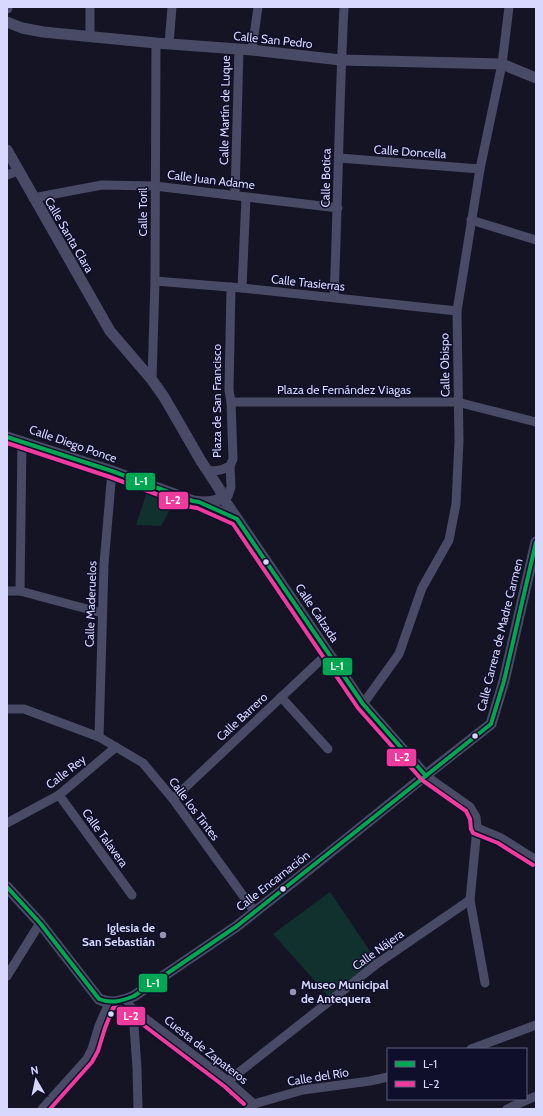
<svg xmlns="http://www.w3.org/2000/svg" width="543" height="1116" viewBox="0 0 543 1116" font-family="Cabin,sans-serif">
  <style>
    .green { fill: #11312f }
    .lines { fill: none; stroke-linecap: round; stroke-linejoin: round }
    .minor { stroke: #494a66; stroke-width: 9 }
    .tertiary { stroke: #494a66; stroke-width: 11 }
    .bus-1-casing { stroke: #0f0e2b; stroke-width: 7 }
    .bus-2-casing { stroke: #0f0e2b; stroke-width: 7 }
    .bus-1 { stroke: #00a651; stroke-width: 4 }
    .bus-2 { stroke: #f13a9d; stroke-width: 4 }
    .bus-dot { fill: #d8d8ff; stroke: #0f0e2b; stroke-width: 1.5 }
    .poi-dot { fill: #9493b3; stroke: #0f0e2b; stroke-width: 1.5 }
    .labels { text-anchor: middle; stroke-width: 3; stroke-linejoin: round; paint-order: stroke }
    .street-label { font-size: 12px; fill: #d8d8ff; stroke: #0f0e2b }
    .poi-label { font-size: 12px; font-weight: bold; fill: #d8d8ff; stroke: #0f0e2b; text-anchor: end }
    .line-badge { stroke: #0f0e2b; stroke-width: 1.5 }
    .badge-label { font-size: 11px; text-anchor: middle; font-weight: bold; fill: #fff }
  </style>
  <rect width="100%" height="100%" fill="#151425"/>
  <g class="green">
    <path d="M149 486 178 495 161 526 136 525Z"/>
    <path d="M330 892 378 963 332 1000 273 934Z"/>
  </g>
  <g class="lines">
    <g class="minor">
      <path d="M90 7V36"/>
      <path d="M169 44 172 7"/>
      <path d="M252 50 258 7"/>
      <path d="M339 158 480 169"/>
      <path d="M7 175 18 171"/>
      <path d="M235 195 239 49"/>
      <path d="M33 198 102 185 155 186 338 208"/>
      <path d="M471 220 536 240"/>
      <path d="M155 281 242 288 457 311"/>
      <path d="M242 288 246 197"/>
      <path d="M334 297C338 201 339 104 344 7"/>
      <path d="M152 380 155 281 156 43"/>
      <path d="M231 402H457L536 422"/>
      <path d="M207 470C215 472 223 470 230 466L233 459 231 402 229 390 231 287"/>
      <path d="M223 498 228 496 231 487 230 466"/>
      <path d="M7 591H20L102 613"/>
      <path d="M20 591 22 441"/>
      <path d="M281 697 328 749"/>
      <path d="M363 704 399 654 422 588 449 540 456 504 459 441 457 311 480 169 502 64 509 7"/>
      <path d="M7 709H24L99 737 143 763 173 799 255 912"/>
      <path d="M99 737 104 564 112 471"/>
      <path d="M426 776 470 807 476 817 477 828 470 900 485 983"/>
      <path d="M59 795 132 895"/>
      <path d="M173 799 328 653"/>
      <path d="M7 823 59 795 116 747"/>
      <path d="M477 828 501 838 536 860"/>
      <path d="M7 976 40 923"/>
      <path d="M124 1000 134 1010 228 1081 254 1104"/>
      <path d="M119 1002 129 1015 134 1026 137 1068 138 1109"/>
      <path d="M471 1049 536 1025"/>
      <path d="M228 1081 378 963 470 900"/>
      <path d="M42 1109 87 1059 92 1049 99 1026 109 1003"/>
      <path d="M248 1109 254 1104 303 1090 370 1081 388 1077"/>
      <path d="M507 1109 536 1096"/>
    </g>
    <g class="tertiary">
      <path d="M7 8V7"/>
      <path d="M7 22 22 28 43 32 156 43 252 50 341 60 502 64 536 78"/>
      <path d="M7 150 110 331 152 380 164 397 201 461 220 490 223 498 363 704 426 776"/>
      <path d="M7 437 112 471 193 501C204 503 213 502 223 498"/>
      <path d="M203 504 237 519"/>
      <path d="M7 887 40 923 99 999C111 1005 122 1001 134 996L237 926 313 866 431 771 491 724 504 681 536 542"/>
    </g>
    <g class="bus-1-casing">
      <g id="bus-1">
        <path d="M7 437 112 471 193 501 199 502 237 519 363 704 426 776"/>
        <path d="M7 887 40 923 99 999C111 1004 122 1001 134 996L237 926 491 724 504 681 536 542"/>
      </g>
    </g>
    <g class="bus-2-casing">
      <g id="bus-2">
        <path d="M7 443 110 477 191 507 197 508 233 524 358 708 422 780 466 811 470 819 471 829 473 833 498 843 533 865"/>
        <path d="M50 1109 92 1062 98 1051 105 1028 113 1008 122 1007 130 1015 224 1086 244 1104"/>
      </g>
    </g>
    <use href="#bus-1" class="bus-1"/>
    <use href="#bus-2" class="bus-2"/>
  </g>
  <g class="bus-dot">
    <circle cx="266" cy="562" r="3.5"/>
    <circle cx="475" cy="736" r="3.5"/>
    <circle cx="283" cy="889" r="3.5"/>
    <circle cx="111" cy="1014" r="3.5"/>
  </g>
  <g class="poi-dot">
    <circle cx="163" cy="935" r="4"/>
    <circle cx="293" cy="992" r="4"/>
  </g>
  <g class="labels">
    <g class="street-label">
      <text transform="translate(273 40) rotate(6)" y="4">Calle San Pedro</text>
      <text transform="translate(225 110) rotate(-89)" y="4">Calle Martín de Luque</text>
      <text transform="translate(410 152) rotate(4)" y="4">Calle Doncella</text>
      <text transform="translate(326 178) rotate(-89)" y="4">Calle Botica</text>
      <text transform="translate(211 180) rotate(7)" y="4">Calle Juan Adame</text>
      <text transform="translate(143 212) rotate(-90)" y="4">Calle Toril</text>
      <text transform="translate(69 235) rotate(60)" y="4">Calle Santa Clara</text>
      <text transform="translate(308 283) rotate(6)" y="4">Calle Trasierras</text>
      <text transform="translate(445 365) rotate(-91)" y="4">Calle Obispo</text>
      <text x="344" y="394">Plaza de Fernández Viagas</text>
      <text transform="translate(217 401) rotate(-90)" y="4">Plaza de San Francisco</text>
      <text transform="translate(73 444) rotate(19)" y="4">Calle Diego Ponce</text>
      <text transform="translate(91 604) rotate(-88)" y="4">Calle Maderuelos</text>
      <text transform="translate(317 613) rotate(56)" y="4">Calle Calzada</text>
      <text transform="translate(500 635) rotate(-76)" y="4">Calle Carrera de Madre Carmen</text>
      <text transform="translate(242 717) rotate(-43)" y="4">Calle Barrero</text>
      <text transform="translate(66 772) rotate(-38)" y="4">Calle Rey</text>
      <text transform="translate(194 809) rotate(53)" y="4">Calle los Tintes</text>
      <text transform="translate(105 838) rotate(54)" y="4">Calle Talavera</text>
      <text transform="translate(273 881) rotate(-38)" y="4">Calle Encarnación</text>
      <text transform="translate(378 950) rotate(-36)" y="4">Calle Nájera</text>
      <text transform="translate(206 1050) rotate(38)" y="4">Cuesta de Zapateros</text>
      <text transform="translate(318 1077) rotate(-9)" y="4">Calle del Río</text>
    </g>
    <g class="poi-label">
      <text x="155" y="932">Iglesia de<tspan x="155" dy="14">San Sebastián</tspan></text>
      <text x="301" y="989" text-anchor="start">Museo Municipal<tspan x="301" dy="14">de Antequera</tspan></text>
    </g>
  </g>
  <g class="line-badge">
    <rect x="125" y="472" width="31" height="19" rx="4" fill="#00a651"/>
    <rect x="158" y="491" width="31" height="19" rx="4" fill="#f13a9d"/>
    <rect x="322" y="657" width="31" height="19" rx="4" fill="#00a651"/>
    <rect x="386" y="748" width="31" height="19" rx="4" fill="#f13a9d"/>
    <rect x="138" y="973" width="30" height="20" rx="4" fill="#00a651"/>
    <rect x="116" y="1006" width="30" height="20" rx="4" fill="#f13a9d"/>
  </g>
  <g class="badge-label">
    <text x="141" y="485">L-1</text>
    <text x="173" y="504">L-2</text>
    <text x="337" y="670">L-1</text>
    <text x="402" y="761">L-2</text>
    <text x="153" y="987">L-1</text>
    <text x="131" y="1020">L-2</text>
  </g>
  <rect width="543" height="1116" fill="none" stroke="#d8d8ff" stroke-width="16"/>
  <rect x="387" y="1048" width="140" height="52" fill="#0f0e2b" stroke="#5f5f80"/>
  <rect x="395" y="1061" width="20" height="6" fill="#00a651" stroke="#5f5f80"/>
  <text x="423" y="1068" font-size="12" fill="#d8d8ff">L-1</text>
  <rect x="395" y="1081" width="20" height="6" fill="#f13a9d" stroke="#5f5f80"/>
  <text x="423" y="1088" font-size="12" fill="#d8d8ff">L-2</text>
  <g transform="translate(36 1080) rotate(351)" stroke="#0f0e2b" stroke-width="3" paint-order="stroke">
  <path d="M0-3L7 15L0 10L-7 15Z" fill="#d8d8ff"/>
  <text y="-6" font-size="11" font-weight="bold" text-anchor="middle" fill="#d8d8ff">N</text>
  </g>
</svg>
